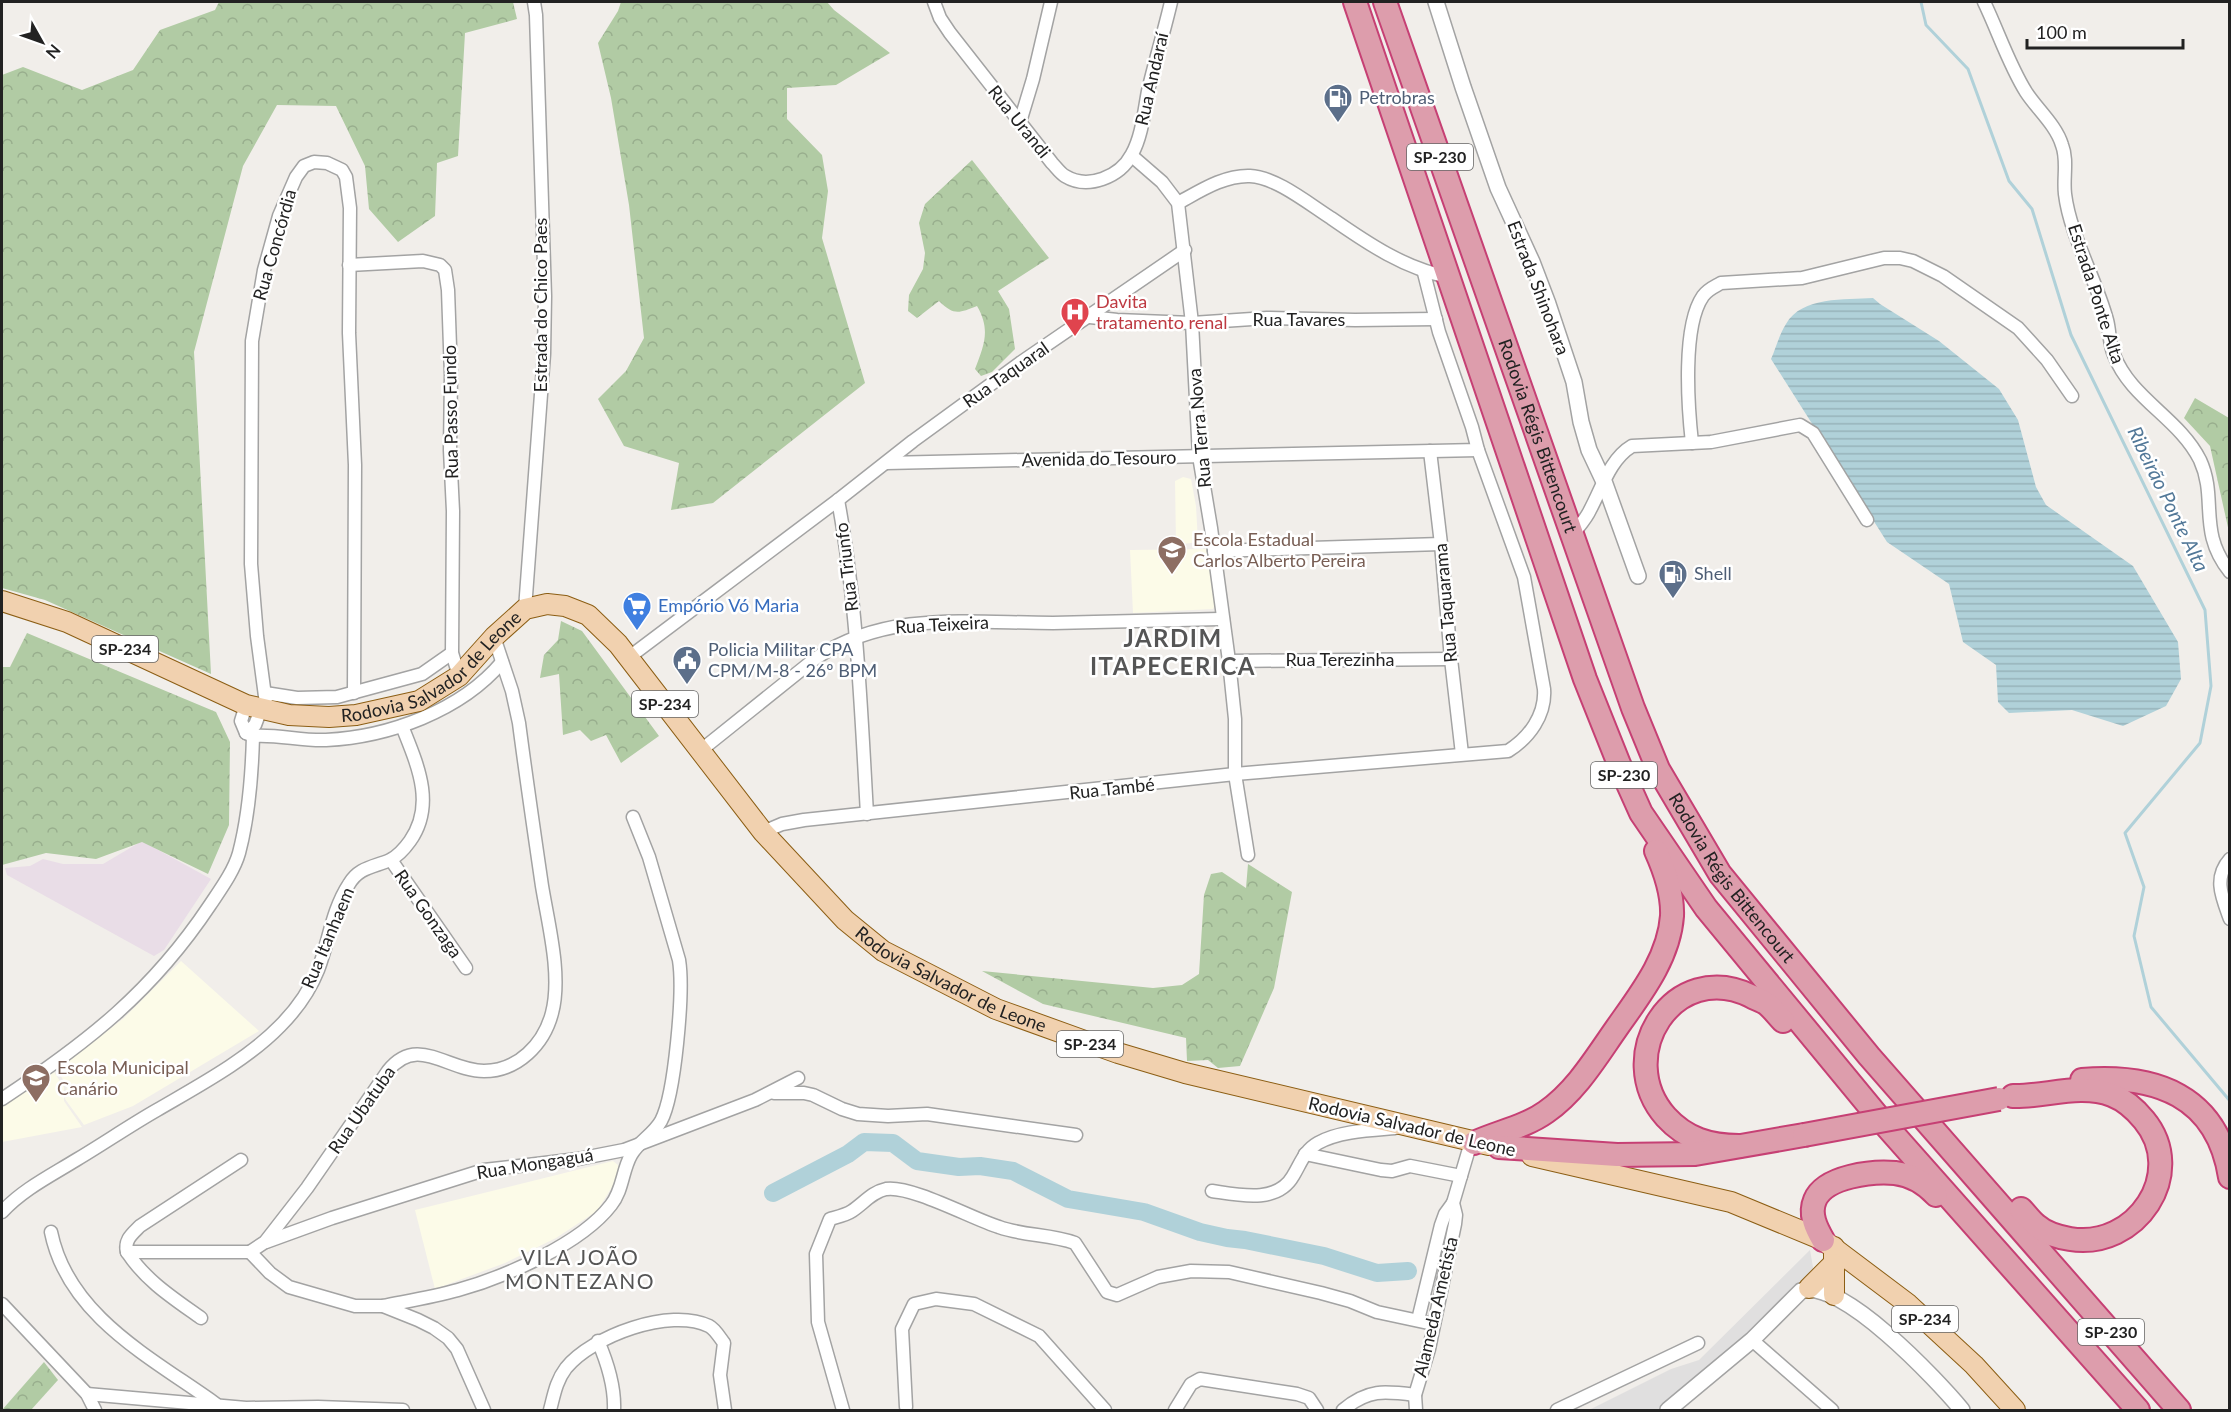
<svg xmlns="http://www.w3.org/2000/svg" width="2231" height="1412" viewBox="0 0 2231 1412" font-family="Lato,sans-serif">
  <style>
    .residential { fill: #e0dfdf }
    .industrial { fill: #e9dde7 }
    .education { fill: #fcfbe8 }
    .forest { fill: url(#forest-crowns) }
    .water { fill: url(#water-rules) }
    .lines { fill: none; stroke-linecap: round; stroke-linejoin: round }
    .stream { stroke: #b0d1d9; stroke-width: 3 }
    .river { stroke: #b0d1d9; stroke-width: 18 }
    .minor-casing { stroke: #a3a3a3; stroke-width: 15 }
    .tertiary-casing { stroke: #a3a3a3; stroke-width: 18 }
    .primary-casing { stroke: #8c5e14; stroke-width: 22 }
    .motorway-casing { stroke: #c64074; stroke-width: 26 }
    .minor { stroke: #fff; stroke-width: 12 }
    .tertiary { stroke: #fff; stroke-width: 15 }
    .primary { stroke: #f1d1af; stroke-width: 20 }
    .motorway { stroke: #dd9dac; stroke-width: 22 }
    .motorway-bridge-casing { stroke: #c64074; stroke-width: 26; stroke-linecap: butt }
    .motorway-bridge { stroke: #dd9dac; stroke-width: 22 }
    .labels { text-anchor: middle; stroke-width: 5; stroke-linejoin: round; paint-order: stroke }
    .shield { fill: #fff; stroke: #646464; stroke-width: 1.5 }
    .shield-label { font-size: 16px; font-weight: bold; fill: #222 }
    .street-label { font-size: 18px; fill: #222; stroke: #fff }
    .service-label { font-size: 18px; fill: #4e5e75; stroke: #fff; text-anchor: start }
    .health-label { font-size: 18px; fill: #be3a42; stroke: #fff; text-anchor: start }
    .education-label { font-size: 18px; fill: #785e54; stroke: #fff; text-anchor: start }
    .shop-label { font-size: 18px; fill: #366cbe; stroke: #fff; text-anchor: start }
    .water-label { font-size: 20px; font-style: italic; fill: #527898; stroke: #fff }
    .quarter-label { font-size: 21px; letter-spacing: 1.5px; fill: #555; stroke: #fff }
    .district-label { font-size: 24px; font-weight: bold; letter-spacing: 1.5px; fill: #555; stroke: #fff }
  </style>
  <defs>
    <pattern id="forest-crowns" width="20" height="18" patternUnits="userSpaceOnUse" patternTransform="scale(1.5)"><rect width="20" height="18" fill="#b1cba4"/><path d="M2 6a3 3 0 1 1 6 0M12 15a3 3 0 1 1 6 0" fill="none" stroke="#98ae8d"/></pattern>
    <pattern id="water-rules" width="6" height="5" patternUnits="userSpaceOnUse" patternTransform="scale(1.5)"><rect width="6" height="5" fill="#b0d1d9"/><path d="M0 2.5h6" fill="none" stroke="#97b3ba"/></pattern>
  </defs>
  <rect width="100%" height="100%" fill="#f1eeea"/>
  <path class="residential" d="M1810 1250 1814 1273 1734 1353 1660 1410H1589L1671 1369 1699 1360Z"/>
  <path class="industrial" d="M142 841 211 879 164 950 154 956 7 875 5 868 30 866 43 859 63 864H103Z"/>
  <g class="education">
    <path d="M1183 477 1191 479 1196 506 1198 542 1176 545 1175 481Z"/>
    <path d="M1210 549 1216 602 1213 609 1133 613 1130 550Z"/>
    <path d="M181 961 259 1031 133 1106 84 1125 65 1099 67 1086 57 1070 124 1018Z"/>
    <path d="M54 1072 64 1087V1101L82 1127 2 1142V1107Z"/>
    <path d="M613 1161 618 1165 617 1179 597 1211 556 1238 505 1263 435 1289 415 1210Z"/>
  </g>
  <g class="forest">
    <path d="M219 2H513L517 19 465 33 458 156 437 163 435 216 398 242 369 209 365 166 336 106 277 105 243 166 194 352 211 674 45 600 2 588V75L23 67 82 90 133 70 160 30 215 10Z"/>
    <path d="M621 2H827L834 10 890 53 836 85 787 88V119L822 155 828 191 822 238 865 383 713 503 671 510 679 463 624 446 598 399 626 371 644 338 629 205 611 98 598 43 618 11Z"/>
    <path d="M972 160 1049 258 998 291 1009 309 1015 349 992 372 981 376 975 369C984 345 991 330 977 306 959 313 954 316 939 301L917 318 908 311 909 295 923 269 925 253 919 223 925 204Z"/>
    <path d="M2195 398 2229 418V532L2210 446 2184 418Z"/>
    <path d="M561 621 582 631 659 736 621 763 606 735 591 741 580 730 563 735 559 674 540 678 544 655 558 640Z"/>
    <path d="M27 633 216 712 230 742 229 825 208 874 142 842 96 859 46 853 2 865V667H10Z"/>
    <path d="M1248 864 1292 892 1274 988 1240 1066 1218 1068 1208 1060 1187 1061 1186 1038 1043 1004 982 971 1153 988 1182 985 1199 974 1204 895 1211 874 1222 872 1246 888Z"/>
    <path d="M44 1362 58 1380 31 1410H2Z"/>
  </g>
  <path class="water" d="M1873 298 1880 304 1939 341 1999 389 2018 420 2036 487 2046 505 2133 566 2178 642 2181 679 2166 706 2123 726 2072 710 2009 713 1998 702 1996 665 1963 642 1949 584 1887 542 1771 359C1776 348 1779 335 1786 324 1802 296 1845 300 1873 298Z"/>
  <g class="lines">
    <path class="stream" d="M1921 2 1926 25 1968 69 2009 181 2032 209 2071 335 2205 610 2211 686 2200 743 2125 833 2144 887 2134 936 2151 1007 2230 1101"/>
    <path class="river" d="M773 1193 848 1154 864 1142 893 1143 917 1161 959 1167 980 1166 1013 1171 1068 1199 1144 1212 1200 1232 1227 1238 1245 1240 1324 1256 1377 1273 1408 1271"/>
    <g class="minor-casing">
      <g id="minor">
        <path d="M934 2 940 18 950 33 1052 163C1056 167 1060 173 1065 176 1088 190 1120 177 1132 154 1142 136 1144 112 1148 91 1155 61 1164 32 1171 2"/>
        <path d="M1984 2C1998 31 2009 65 2026 92 2037 109 2056 125 2062 145 2068 160 2063 178 2065 194 2070 235 2096 279 2107 320 2110 331 2109 344 2114 355 2131 399 2179 418 2200 460 2218 499 2197 531 2230 572"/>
        <path d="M1020 122 1033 79 1051 2"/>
        <path d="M1132 156 1162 182 1178 203 1192 323 1199 456 1211 528 1229 661 1235 719V774L1248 855"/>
        <path d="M1178 203C1200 191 1224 175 1250 176 1276 177 1309 204 1331 218 1367 243 1405 269 1449 277"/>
        <path d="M349 265 423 261 440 265 445 270 448 290 451 375 450 450 453 511 452 653 459 676"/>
        <path d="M1090 317 1117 320 1192 323 1267 318 1355 320 1436 319"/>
        <path d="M1692 443C1688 407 1682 326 1703 296 1708 289 1714 287 1721 283L1802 278 1884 258H1900L1913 261 1943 276 2018 328 2047 360 2072 396"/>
        <path d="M1430 451 1441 544 1451 659 1462 754"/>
        <path d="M886 463 1478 450 1472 427 1439 332 1424 273"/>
        <path d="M838 500C857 602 861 710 867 814"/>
        <path d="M1573 534C1579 526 1586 519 1590 510 1602 488 1610 459 1632 446L1711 442 1800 425 1813 433 1867 520"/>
        <path d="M1214 551 1441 544"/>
        <path d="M525 609 544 354 545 296 536 15 534 2"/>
        <path d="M628 658 838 500 913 441 1020 363 1185 250"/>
        <path d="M1229 661 1451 659"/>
        <path d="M265 693 297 698 337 697 422 674 452 653"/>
        <path d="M267 711 257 636 251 564 252 341 264 270 279 216 296 177 304 166 314 162 327 163 342 170 346 177 350 208 349 333 355 465 354 693"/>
        <path d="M246 733 255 725 261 709"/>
        <path d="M253 736C277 734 301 741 326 740 388 737 461 711 502 662"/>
        <path d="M700 751 816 658C888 610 971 623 1053 623 1109 622 1166 620 1223 619"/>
        <path d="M763 832 782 824 804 820 1235 774 1508 751C1529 738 1546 715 1544 689L1524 577 1478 450"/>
        <path d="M2230 859C2213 878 2222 897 2230 919"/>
        <path d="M391 860 466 968"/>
        <path d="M774 1093H804L813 1095 842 1109 858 1114 888 1116 927 1114 1076 1135"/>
        <path d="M2 1099C88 1042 152 992 210 905 220 890 234 871 239 853 249 815 252 775 253 736L246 733 241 721 246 705"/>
        <path d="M1305 1154 1381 1170 1392 1171 1410 1166 1461 1176"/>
        <path d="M241 1160 140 1226C132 1234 124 1240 127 1252H250"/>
        <path d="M1212 1191C1239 1195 1277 1204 1293 1176 1301 1163 1304 1151 1318 1143 1339 1131 1371 1130 1395 1128"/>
        <path d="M2 1212C22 1190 50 1176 76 1160 103 1144 129 1126 157 1110 198 1086 247 1060 280 1026 296 1010 310 990 318 970 329 941 332 910 349 884 359 867 374 867 390 860 398 856 405 848 410 841 436 804 417 764 402 726"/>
        <path d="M51 1232C68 1316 152 1358 216 1404"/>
        <path d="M266 1242 332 1218 484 1170 578 1159 624 1150 755 1100 798 1078"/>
        <path d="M127 1252C146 1281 173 1298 201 1318"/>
        <path d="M250 1252 265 1242 307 1188 388 1071C417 1034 448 1071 484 1071 518 1071 544 1044 552 1013 562 975 548 923 542 886 534 831 526 777 519 723L512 691 494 637"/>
        <path d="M250 1252 270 1273 289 1287 355 1306H383L418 1320 434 1328 448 1338 457 1349 484 1410"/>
        <path d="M2 1304 87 1394 95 1410"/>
        <path d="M383 1306C408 1301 433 1297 458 1290 505 1277 581 1244 611 1205 623 1190 622 1171 631 1155 639 1141 653 1135 661 1121 675 1095 684 991 679 960L649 857 633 817"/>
        <path d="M1418 1320 1441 1225 1445 1214 1453 1203"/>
        <path d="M1752 1340 1832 1410"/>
        <path d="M598 1341C608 1364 615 1386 614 1410"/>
        <path d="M87 1394 246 1408 318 1407 403 1410"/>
        <path d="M906 1407 902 1329 914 1304 936 1299 974 1304 1039 1336 1105 1410"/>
        <path d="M550 1410C554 1395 556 1381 566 1368 592 1336 670 1307 709 1326 715 1329 720 1338 724 1343L720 1375 725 1410"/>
        <path d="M843 1410 818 1322 816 1254 830 1219C837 1217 846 1215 852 1211 864 1203 872 1192 886 1189 911 1185 973 1219 999 1227 1024 1236 1050 1234 1075 1243L1107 1292 1117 1295 1158 1277 1191 1271 1229 1272 1321 1293 1350 1301 1377 1312 1433 1324"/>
        <path d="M1175 1410 1191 1384 1200 1379 1297 1394 1309 1398 1317 1410"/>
        <path d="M1343 1410C1368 1389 1384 1391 1415 1395"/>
        <path d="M1416 1410 1415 1395 1429 1349 1455 1224 1456 1215 1453 1203 1471 1142"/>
        <path d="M1557 1410 1698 1343"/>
      </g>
    </g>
    <g class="tertiary-casing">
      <g id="tertiary">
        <path d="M1436 2 1463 87 1498 188 1532 262 1548 304 1574 382 1581 422 1589 450 1605 484 1638 576"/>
        <path d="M1668 1410 1752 1340 1801 1291C1840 1276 1938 1381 1962 1410"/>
      </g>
    </g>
    <g class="primary-casing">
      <g id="primary">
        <path id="s1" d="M2 601 67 622 246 705 289 715 329 717 356 715 419 701 459 676 494 637 525 609 547 604 565 606 588 615 618 644 763 832 845 920 883 951 996 1009 1118 1053 1185 1073 1489 1145"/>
        <path d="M1532 1156 1731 1202 1823 1240 1908 1304 1974 1365 2015 1410"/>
        <path d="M1834 1247V1295"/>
        <path d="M1809 1288 1833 1264"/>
      </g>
    </g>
    <g class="motorway-casing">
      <g id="motorway">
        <path d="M1355 2 1585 679 1619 764 1641 813 1706 908 1880 1119 2138 1410"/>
        <path id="s2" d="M1385 2 1633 708 1658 769 1720 874 1869 1056 2179 1410"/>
        <path d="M2082 1080C2155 1074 2217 1095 2230 1177"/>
        <path d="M2013 1096C2045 1097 2080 1083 2112 1095 2125 1100 2135 1109 2144 1120 2188 1173 2136 1250 2070 1239 2058 1237 2045 1233 2036 1225 2031 1221 2026 1214 2021 1209"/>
        <path d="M1474 1143C1498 1132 1525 1127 1546 1112 1576 1091 1595 1059 1616 1029 1639 996 1669 959 1672 916 1673 893 1665 871 1656 851"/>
        <path d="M1739 1146C1710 1146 1686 1139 1666 1117 1612 1056 1674 958 1751 996 1756 999 1763 1001 1767 1004 1773 1009 1778 1016 1783 1021"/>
        <path d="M1499 1147 1617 1155 1695 1154 1804 1135"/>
        <path d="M1823 1240C1816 1228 1809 1214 1815 1200 1825 1176 1873 1171 1895 1173 1911 1175 1925 1183 1936 1195"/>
      </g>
    </g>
    <use href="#minor" class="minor"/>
    <use href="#tertiary" class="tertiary"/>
    <use href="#primary" class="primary"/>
    <use href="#motorway" class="motorway"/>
    <g class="motorway-bridge-casing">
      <path id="motorway-bridge" d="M1804 1135 1999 1099"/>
    </g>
    <use href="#motorway-bridge" class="motorway-bridge"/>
  </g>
  <defs>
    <g id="fuel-pin" transform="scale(1.5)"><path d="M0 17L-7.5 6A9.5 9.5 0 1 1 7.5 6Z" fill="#5c6f8a" stroke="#fff"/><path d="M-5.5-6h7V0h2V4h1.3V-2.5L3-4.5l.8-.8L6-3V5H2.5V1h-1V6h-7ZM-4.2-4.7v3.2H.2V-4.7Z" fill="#fff"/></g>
    <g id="hospital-pin" transform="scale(1.5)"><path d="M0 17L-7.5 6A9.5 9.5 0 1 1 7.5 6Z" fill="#e0444e" stroke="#fff"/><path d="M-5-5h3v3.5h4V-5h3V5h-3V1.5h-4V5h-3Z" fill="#fff"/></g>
    <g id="school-pin" transform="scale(1.5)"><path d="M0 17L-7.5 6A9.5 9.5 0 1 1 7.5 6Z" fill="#8d6e63" stroke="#fff"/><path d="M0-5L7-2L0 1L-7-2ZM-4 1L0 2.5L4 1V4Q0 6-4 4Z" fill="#fff"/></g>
    <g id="supermarket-pin" transform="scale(1.5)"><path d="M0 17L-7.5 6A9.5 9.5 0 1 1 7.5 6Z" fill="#3f7fe0" stroke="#fff"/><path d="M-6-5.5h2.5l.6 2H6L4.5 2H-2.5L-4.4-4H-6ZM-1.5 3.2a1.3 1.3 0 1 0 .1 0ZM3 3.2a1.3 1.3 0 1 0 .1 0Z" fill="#fff"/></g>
    <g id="civic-pin" transform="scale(1.5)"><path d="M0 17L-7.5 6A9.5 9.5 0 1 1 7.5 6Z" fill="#5c6f8a" stroke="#fff"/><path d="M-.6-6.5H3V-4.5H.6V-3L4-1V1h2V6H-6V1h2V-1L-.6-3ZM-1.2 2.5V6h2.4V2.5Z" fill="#fff"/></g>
  </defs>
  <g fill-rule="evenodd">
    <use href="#fuel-pin" x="1338" y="98"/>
    <use href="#hospital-pin" x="1075" y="312"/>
    <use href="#school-pin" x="1172" y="550"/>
    <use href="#fuel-pin" x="1673" y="574"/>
    <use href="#supermarket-pin" x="637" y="606"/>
    <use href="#civic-pin" x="687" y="660"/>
    <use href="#school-pin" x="36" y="1078"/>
  </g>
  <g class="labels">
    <g class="shield">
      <rect x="1407" y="144" width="66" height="26" rx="4.5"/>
      <rect x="92" y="636" width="66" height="26" rx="4.5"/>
      <rect x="632" y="691" width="66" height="26" rx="4.5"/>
      <rect x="1591" y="762" width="66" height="26" rx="4.5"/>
      <rect x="1057" y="1031" width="66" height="26" rx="4.5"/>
      <rect x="1892" y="1306" width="66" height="26" rx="4.5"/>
      <rect x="2078" y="1319" width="66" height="26" rx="4.5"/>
    </g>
    <g class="shield-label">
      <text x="1440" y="163">SP-230</text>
      <text x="125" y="655">SP-234</text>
      <text x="665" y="710">SP-234</text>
      <text x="1624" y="781">SP-230</text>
      <text x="1090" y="1050">SP-234</text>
      <text x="1925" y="1325">SP-234</text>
      <text x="2111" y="1338">SP-230</text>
    </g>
    <g class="street-label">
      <text transform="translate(1152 79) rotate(-77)" y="6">Rua Andaraí</text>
      <text transform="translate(1019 122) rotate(51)" y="6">Rua Urandi</text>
      <text transform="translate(275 245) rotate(-74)" y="6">Rua Concórdia</text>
      <text transform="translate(1538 288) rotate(69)" y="6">Estrada Shinohara</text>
      <text transform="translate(2096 294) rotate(72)" y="6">Estrada Ponte Alta</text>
      <text transform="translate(541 305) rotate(-90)" y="6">Estrada do Chico Paes</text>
      <text x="1299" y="326">Rua Tavares</text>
      <text transform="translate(1006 375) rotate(-35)" y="6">Rua Taquaral</text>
      <text transform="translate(451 412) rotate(-91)" y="6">Rua Passo Fundo</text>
      <text transform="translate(1200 428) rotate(-95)" y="6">Rua Terra Nova</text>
      <text dy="6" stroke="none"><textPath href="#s2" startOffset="460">Rodovia Régis Bittencourt</textPath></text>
      <text transform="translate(1099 459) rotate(-1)" y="6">Avenida do Tesouro</text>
      <text transform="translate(847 567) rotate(-97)" y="6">Rua Triunfo</text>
      <text transform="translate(1446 603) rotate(-95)" y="6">Rua Taquarama</text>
      <text transform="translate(942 625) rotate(-3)" y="6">Rua Teixeira</text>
      <text x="1340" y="666">Rua Terezinha</text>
      <text dy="6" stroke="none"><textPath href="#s1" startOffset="468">Rodovia Salvador de Leone</textPath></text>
      <text transform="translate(1112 789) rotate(-6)" y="6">Rua També</text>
      <text dy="6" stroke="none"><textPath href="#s2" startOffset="946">Rodovia Régis Bittencourt</textPath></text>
      <text transform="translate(428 914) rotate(55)" y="6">Rua Gonzaga</text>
      <text transform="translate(328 938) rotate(-67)" y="6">Rua Itanhaem</text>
      <text dy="6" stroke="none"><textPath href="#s1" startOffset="1170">Rodovia Salvador de Leone</textPath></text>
      <text transform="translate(362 1110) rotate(-55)" y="6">Rua Ubatuba</text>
      <text transform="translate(1412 1127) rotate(13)" y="6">Rodovia Salvador de Leone</text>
      <text transform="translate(535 1164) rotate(-9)" y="6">Rua Mongaguá</text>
      <text transform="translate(1436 1307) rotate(-77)" y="6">Alameda Ametista</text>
    </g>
    <g class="service-label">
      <text x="1359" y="104">Petrobras</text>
      <text x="1694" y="580">Shell</text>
      <text x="708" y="656">Policia Militar CPA<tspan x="708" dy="21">CPM/M-8 - 26º BPM</tspan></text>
    </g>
    <g class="health-label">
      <text x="1096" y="308">Davita<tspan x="1096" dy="21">tratamento renal</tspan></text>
    </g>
    <g class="education-label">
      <text x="1193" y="546">Escola Estadual<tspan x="1193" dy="21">Carlos Alberto Pereira</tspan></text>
      <text x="57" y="1074">Escola Municipal<tspan x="57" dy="21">Canário</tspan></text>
    </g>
    <g class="shop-label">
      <text x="658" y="612">Empório Vó Maria</text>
    </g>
    <g class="water-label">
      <text transform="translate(2168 499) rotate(64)" y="7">Ribeirão Ponte Alta</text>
    </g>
    <g class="quarter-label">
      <text x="580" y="1265">VILA JOÃO<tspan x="580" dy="24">MONTEZANO</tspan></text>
    </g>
    <g class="district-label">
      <text x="1173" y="647">JARDIM<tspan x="1173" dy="28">ITAPECERICA</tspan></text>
    </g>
  </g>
  <rect width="2231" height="1412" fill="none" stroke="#222222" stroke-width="6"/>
  <g transform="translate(42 42) rotate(130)" stroke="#ffffff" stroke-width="4.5" paint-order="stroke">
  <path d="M0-4.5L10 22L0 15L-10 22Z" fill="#222222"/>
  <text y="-9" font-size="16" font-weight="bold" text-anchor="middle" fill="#222222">N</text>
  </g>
  <path d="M2027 39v9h156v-9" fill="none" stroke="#222222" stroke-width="3"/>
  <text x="2036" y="39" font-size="18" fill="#222222" stroke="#ffffff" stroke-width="4.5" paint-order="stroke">100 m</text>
</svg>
